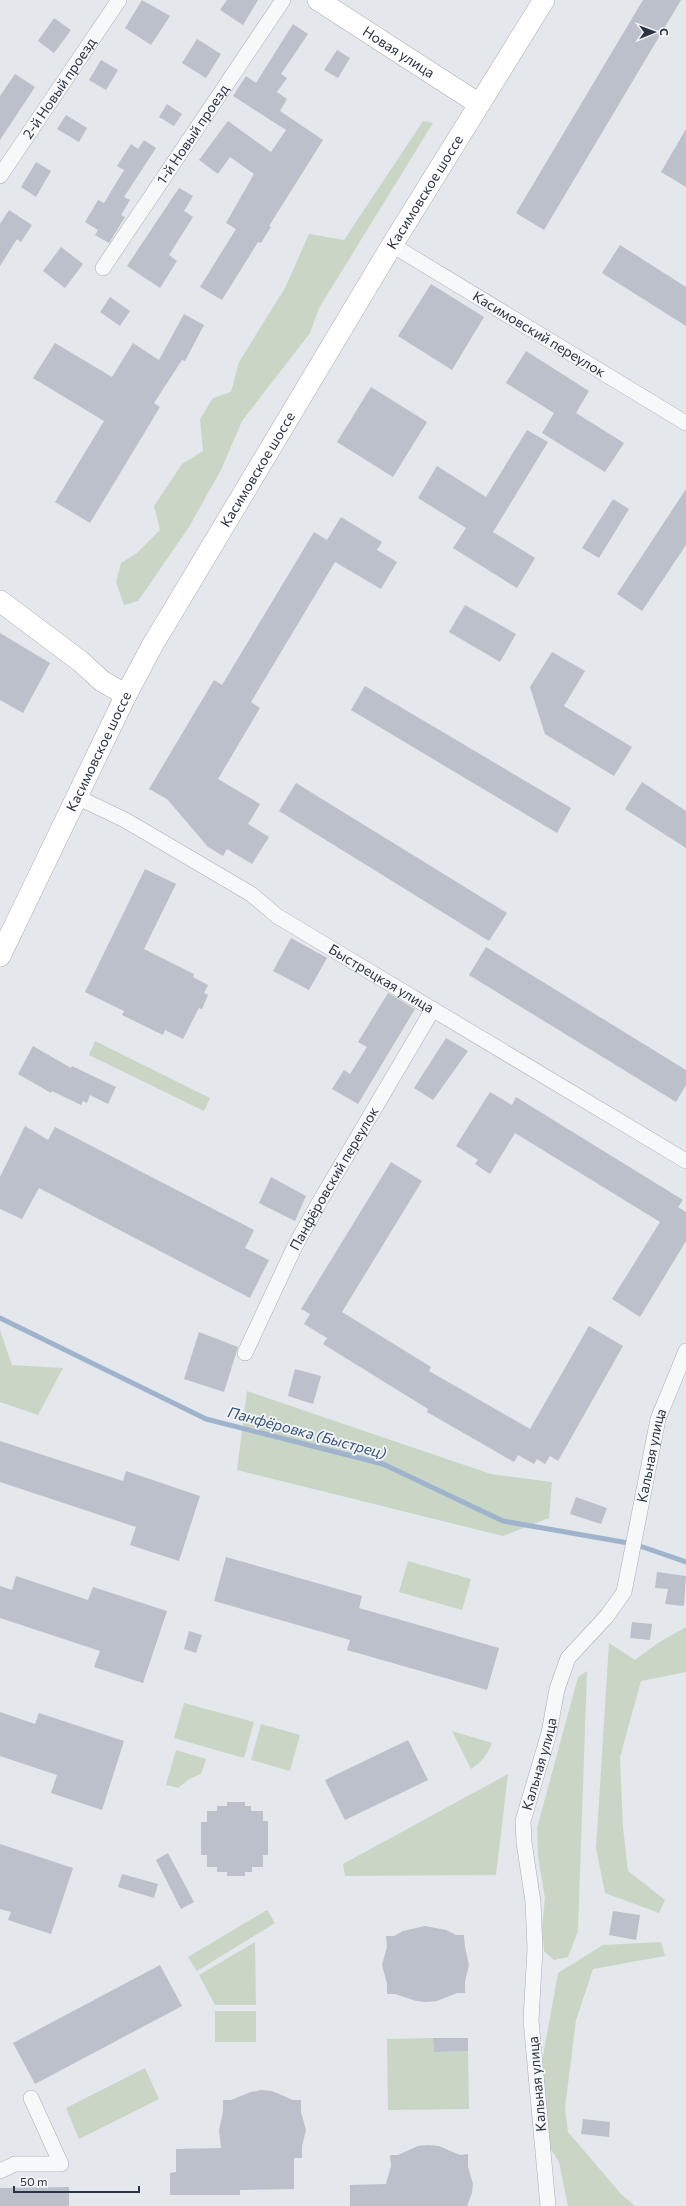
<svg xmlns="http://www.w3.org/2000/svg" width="686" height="2206" viewBox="0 0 686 2206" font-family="Commissioner,sans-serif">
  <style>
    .green { fill: #c9d6c5 }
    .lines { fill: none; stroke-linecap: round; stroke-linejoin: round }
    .stream { stroke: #9fb4cc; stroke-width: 5 }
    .building { fill: #bbc0ca }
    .street-casing { stroke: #a9aeb7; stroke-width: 16 }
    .secondary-casing { stroke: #a9aeb7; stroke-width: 22 }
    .street { stroke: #f7f8fa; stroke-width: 15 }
    .secondary { stroke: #fff; stroke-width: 21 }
    .labels { text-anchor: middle; stroke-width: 3.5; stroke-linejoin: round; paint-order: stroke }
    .street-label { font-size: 14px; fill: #2b3445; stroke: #f4f6f9 }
    .water-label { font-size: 15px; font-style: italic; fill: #34527a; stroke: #f4f6f9 }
  </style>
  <rect width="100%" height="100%" fill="#e4e7ec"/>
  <g class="green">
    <path d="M423 121 433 123 319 308 310 333 242 421 221 470 189 527 138 601 124 605 116 582 121 563 137 553 160 530 154 506 182 464 203 451 200 419 213 398 231 392 239 362 285 288 309 234 344 240Z"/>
    <path d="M95 1041 210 1098 204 1111 89 1055Z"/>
    <path d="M0 1330 12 1365 63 1368 38 1415 0 1402Z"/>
    <path d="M247 1391 491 1474 552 1482 549 1518 503 1536 237 1470Z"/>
    <path d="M408 1561 471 1579 462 1610 399 1592Z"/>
    <path d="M686 1627V1672L641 1681 620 1757 623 1827 628 1871 665 1900 659 1913 605 1893 596 1848 609 1643 635 1660 658 1643Z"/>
    <path d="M587 1671 578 1931 568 1957 554 1960 544 1951 542 1928 545 1898 538 1856 537 1828 578 1677Z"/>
    <path d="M184 1703 254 1722 244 1758 174 1738Z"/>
    <path d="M261 1724 300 1735 290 1771 251 1760Z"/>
    <path d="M452 1731 492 1743C487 1755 482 1762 471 1769Z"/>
    <path d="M176 1750 206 1759 201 1774 189 1779 178 1788 166 1785Z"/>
    <path d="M508 1774 496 1875 345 1876 343 1864Z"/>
    <path d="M267 1910 275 1923 197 1971 188 1957Z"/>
    <path d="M255 1942 256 2005H215L199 1975Z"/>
    <path d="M661 1942 665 1956 593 1969 576 2020 565 2108 568 2132 622 2195 635 2206H568L559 2162 540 2133 537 2089 558 1973 603 1945Z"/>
    <rect x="215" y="2011" width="41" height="31"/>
    <path d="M433 2038 434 2052 468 2051 469 2109 388 2110 387 2039Z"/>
    <path d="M145 2068 159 2099 79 2139 66 2108Z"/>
  </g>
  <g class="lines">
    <path class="stream" d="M0 1318 206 1419 383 1464 503 1521 634 1544 686 1562"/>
  </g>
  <g class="building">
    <path d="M142 0 170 16 151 45 125 28Z"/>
    <path d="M227 0H258L243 25 220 10Z"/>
    <path d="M643 0H681L544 230 516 213Z"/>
    <path d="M54 18 71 30 54 53 38 41Z"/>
    <path d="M293 24 308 34 281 74 287 78 277 92 287 99 280 111 323 140 269 226 271 227 261 243 258 242 222 300 200 287 236 229 226 223 254 174 230 157 218 174 199 160 228 121 271 152 286 130 233 96 246 76 256 83Z"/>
    <path d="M197 39 221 54 206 78 182 63Z"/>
    <path d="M337 50 350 58 338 78 324 70Z"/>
    <path d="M101 60 118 70 106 90 89 80Z"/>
    <path d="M15 74 35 87 0 140V96Z"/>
    <path d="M167 104 182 114 174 126 159 117Z"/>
    <path d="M66 115 87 128 79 142 57 129Z"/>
    <path d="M686 129V187L661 172Z"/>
    <path d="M144 140 156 148 124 197 130 200 121 215 125 217 109 243 95 235 98 230 85 222 98 200 104 203 124 170 117 166 131 144 138 149Z"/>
    <path d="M36 162 51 171 36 197 21 187Z"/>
    <path d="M179 188 193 196 184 211 193 217 169 255 177 261 160 288 127 266Z"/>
    <path d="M9 210 32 225 21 242 17 239 0 266V224Z"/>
    <path d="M620 245 686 287V326L602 273Z"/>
    <path d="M61 247 83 264 65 288 43 271Z"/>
    <path d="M431 284 484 317 452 370 398 336Z"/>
    <path d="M110 297 130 311 120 326 100 312Z"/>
    <path d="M184 314 204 325 185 361 182 360 154 403 160 407 90 523 55 502 104 421 33 378 55 343 112 377 133 343 159 360Z"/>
    <path d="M526 351 589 391 576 413 624 443 605 472 542 433 554 413 506 383Z"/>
    <path d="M371 387 427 422 393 477 337 442Z"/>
    <path d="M527 430 548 442 493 532 535 558 517 588 453 548 466 528 418 498 437 466 486 497Z"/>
    <path d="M686 489V545L642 611 617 594Z"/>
    <path d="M613 499 629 509 599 558 582 548Z"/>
    <path d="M341 517 382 542 377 550 397 562 381 589 335 562 251 702 260 708 218 779 260 804 248 824 269 837 252 864 227 849 223 856 208 847 167 799 149 789 214 680 222 685 314 532 327 540Z"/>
    <path d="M465 605 516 634 500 662 449 632Z"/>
    <path d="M0 633 50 663 23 713 0 700Z"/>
    <path d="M552 652 585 671 564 706 632 747 614 776 545 734 530 687Z"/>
    <path d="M365 686 571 808 557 833 351 710Z"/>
    <path d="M642 782 686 811V848L625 809Z"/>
    <path d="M296 783 507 913 489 941 279 811Z"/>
    <path d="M145 869 176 884 144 949 194 974 193 977 208 985 204 993 208 995 202 1009 199 1008 183 1039 165 1030 163 1035 122 1015 124 1011 85 992Z"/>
    <path d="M291 938 327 958 309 990 273 971Z"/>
    <path d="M486 947 686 1070V1085L676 1102 469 975Z"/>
    <path d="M388 993 415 1009 358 1104 332 1089 344 1070 350 1074 367 1047 358 1042Z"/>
    <path d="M446 1038 468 1051 433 1100 414 1088Z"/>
    <path d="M33 1046 71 1068 72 1066 116 1087 108 1104 90 1095 87 1103 83 1101 81 1105 52 1091 51 1093 18 1074Z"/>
    <path d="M490 1092 512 1105 516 1097 683 1200 678 1207 686 1212V1241L640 1317 612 1299 660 1222 515 1133 490 1174 475 1164 478 1160 456 1146Z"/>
    <path d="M25 1126 48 1140 55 1127 254 1230 245 1248 269 1260 250 1298 39 1188 22 1219 0 1209V1177Z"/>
    <path d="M391 1162 422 1181 342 1312 431 1367 429 1371 530 1429 589 1326 623 1346 558 1461 550 1456 545 1464 537 1459 534 1464 518 1455 514 1462 427 1412 428 1409 323 1344 327 1338 304 1324 310 1314 301 1309Z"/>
    <path d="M271 1177 306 1196 295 1221 259 1203Z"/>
    <path d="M199 1332 238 1347 224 1392 184 1379Z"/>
    <path d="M295 1369 321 1376 313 1404 288 1396Z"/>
    <path d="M0 1441 123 1481 126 1471 200 1496 179 1561 130 1545 136 1527 0 1482Z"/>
    <path d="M576 1497 607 1508 601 1524 570 1514Z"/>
    <path d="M226 1557 362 1596 359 1608 499 1648 487 1690 347 1650 350 1640 214 1601Z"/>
    <path d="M657 1572 686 1576 684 1606 665 1604 668 1589 655 1588Z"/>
    <path d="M16 1576 88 1600 93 1587 167 1611 143 1683 94 1667 100 1651 0 1618V1586L12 1590Z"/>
    <path d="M632 1622 652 1624 650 1640 630 1638Z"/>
    <path d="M189 1631 202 1635 196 1653 184 1649Z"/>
    <path d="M0 1712 35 1724 39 1713 124 1741 102 1810 51 1793 57 1775 0 1756Z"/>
    <path d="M408 1740 428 1780 345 1820 325 1780Z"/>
    <path d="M227 1802H245V1806H251V1811H263V1821H268V1855H263V1867H252V1872H245V1876H227V1872H217V1867H207V1855H201V1822H207V1811H217V1806H227Z"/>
    <path d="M0 1844 73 1868 51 1934 8 1920 11 1912 0 1909Z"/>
    <path d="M168 1853 194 1902 181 1909 156 1860Z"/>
    <path d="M122 1874 158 1884 154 1898 118 1887Z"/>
    <path d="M613 1911 640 1915 636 1940 609 1935Z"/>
    <path d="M425 1926 446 1930 456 1935H464L465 1947 469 1965 465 1982V1993H457L437 2001 426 2002 416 2001 395 1994H387V1984L382 1965 387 1947 386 1936H394L403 1931Z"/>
    <path d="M160 1965 182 2006 35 2084 13 2043Z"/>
    <path d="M433 2038H468V2051L434 2052Z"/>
    <path d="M261 2090 272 2091 293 2100H301V2112L306 2130 302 2146V2158H294V2189L240 2190V2195H170V2173L176 2172V2149L221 2148 219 2130 223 2112V2100H231L251 2092Z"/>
    <path d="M583 2119 610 2122 609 2137 581 2134Z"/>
    <path d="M428 2145 439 2146 460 2155 468 2154V2167L473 2184 472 2193 467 2206H350V2185L386 2184 391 2166 390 2155H398L418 2146Z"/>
    <path d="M69 2187V2206H0V2188Z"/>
  </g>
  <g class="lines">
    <g class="street-casing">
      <g id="street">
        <path id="s1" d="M0 176 119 0"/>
        <path id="s2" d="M392 245 686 423"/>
        <path id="s3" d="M103 268 283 0"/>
        <path id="s4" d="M77 797 125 820 251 894 277 916 686 1161"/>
        <path id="s5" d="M245 1353 295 1246 320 1201 433 1009"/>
        <path d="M0 2171 15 2164H61L31 2098"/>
        <path id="s6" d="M548 2206 531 2020 535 1949 533 1902 524 1842 523 1821 549 1733 557 1689 568 1658 607 1616 624 1592 658 1419 686 1351"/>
      </g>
    </g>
    <g class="secondary-casing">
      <g id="secondary">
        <path id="s7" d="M318 0 479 104"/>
        <path d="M0 601 80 661 102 681 126 695"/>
        <path id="s8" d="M0 956 126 695 152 646 392 245 544 0"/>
      </g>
    </g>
    <use href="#street" class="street"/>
    <use href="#secondary" class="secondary"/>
  </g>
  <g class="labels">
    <g class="street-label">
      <text dy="5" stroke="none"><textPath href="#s7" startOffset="96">Новая улица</textPath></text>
      <text dy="5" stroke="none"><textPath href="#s1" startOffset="106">2-й Новый проезд</textPath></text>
      <text dy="5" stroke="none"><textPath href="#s3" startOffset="161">1-й Новый проезд</textPath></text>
      <text dy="5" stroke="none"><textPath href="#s8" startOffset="875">Касимовское шоссе</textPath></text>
      <text dy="5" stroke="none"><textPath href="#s2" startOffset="172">Касимовский переулок</textPath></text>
      <text dy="5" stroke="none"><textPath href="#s8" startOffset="551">Касимовское шоссе</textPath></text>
      <text dy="5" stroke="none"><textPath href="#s8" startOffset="227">Касимовское шоссе</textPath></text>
      <text dy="5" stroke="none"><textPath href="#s4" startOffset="355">Быстрецкая улица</textPath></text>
      <text dy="5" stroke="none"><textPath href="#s5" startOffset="196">Панфёровский переулок</textPath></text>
      <text dy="5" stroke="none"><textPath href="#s6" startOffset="782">Кальная улица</textPath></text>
      <text dy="5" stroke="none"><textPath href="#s6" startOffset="446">Кальная улица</textPath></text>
      <text transform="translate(537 2084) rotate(-95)" y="5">Кальная улица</text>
    </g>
    <g class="water-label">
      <text transform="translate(307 1433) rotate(15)" y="5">Панфёровка (Быстрец)</text>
    </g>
  </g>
  <g transform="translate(654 32) rotate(89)" stroke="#f4f6f9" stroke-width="3" paint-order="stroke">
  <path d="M0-3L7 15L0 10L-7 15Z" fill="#2b3445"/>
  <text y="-6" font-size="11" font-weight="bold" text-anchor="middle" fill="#2b3445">С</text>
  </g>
  <path d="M14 2186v6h125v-6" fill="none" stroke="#2b3445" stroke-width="2"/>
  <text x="20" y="2186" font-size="12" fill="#2b3445" stroke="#f4f6f9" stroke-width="3" paint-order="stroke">50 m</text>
</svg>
